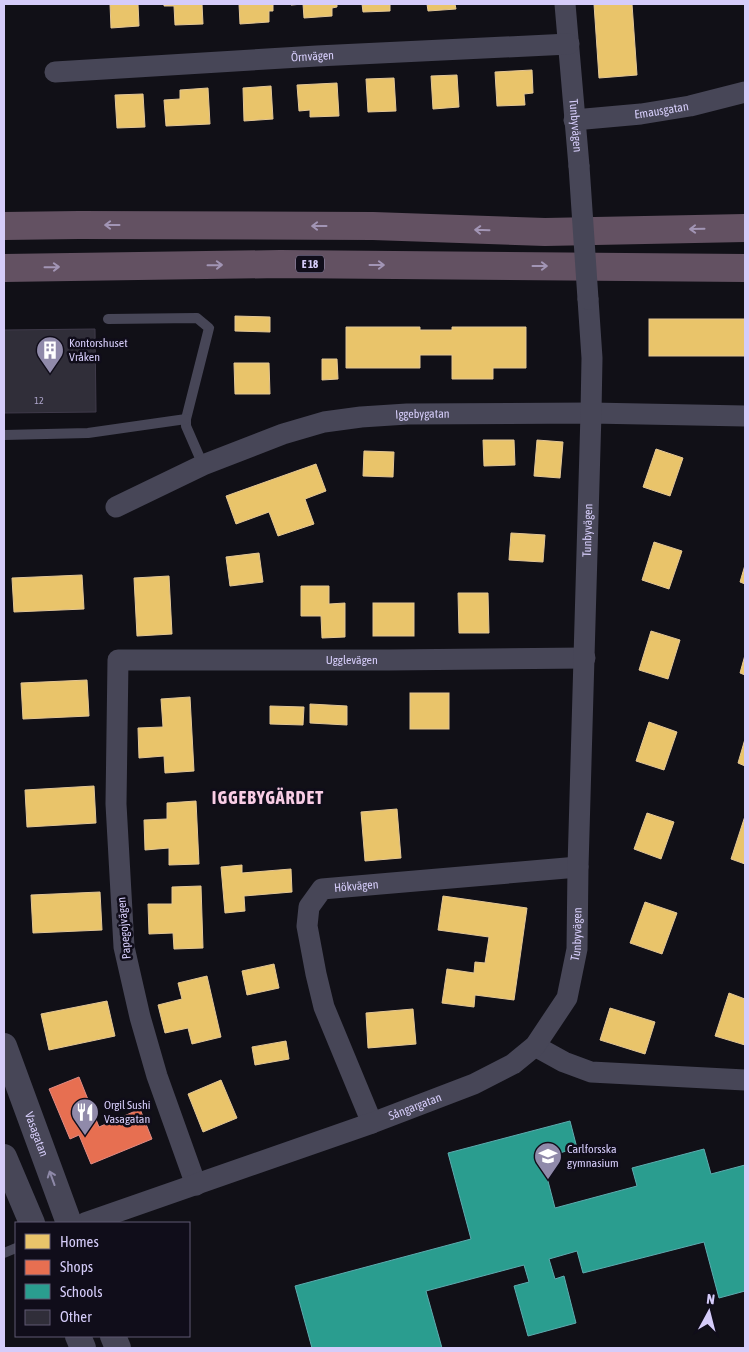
<svg xmlns="http://www.w3.org/2000/svg" width="749" height="1352" viewBox="0 0 749 1352" font-family="'Asap Condensed',sans-serif">
  <style>
    .homes { fill: #e9c46a; stroke: #e3c695 }
    .shops { fill: #e76f51; stroke: #e28b83 }
    .schools { fill: #2a9d8f; stroke: #5dabaf }
    .building { fill: #302e39; stroke: #3f3a4a }
    .lines { fill: none; stroke-linecap: round; stroke-linejoin: round }
    .service { stroke: #474657; stroke-width: 10 }
    .minor { stroke: #474657; stroke-width: 21 }
    .tertiary { stroke: #474657; stroke-width: 26 }
    .motorway { stroke: #635162; stroke-width: 28 }
    .minor-bridge { stroke: #474657; stroke-width: 21 }
    .oneway { stroke: #a295b5 }
    .oneway2 { stroke: #8e89a8 }
    .labels { text-anchor: middle; stroke-width: 5; stroke-linejoin: round; paint-order: stroke }
    .number-label { font-size: 10px; fill: #aca4c9 }
    .shield { fill: #100d1a; stroke: #9a93b6; stroke-width: 1 }
    .shield-label { font-size: 11px; font-weight: bold; fill: #d5ccf9 }
    .street-label { font-size: 12px; fill: #d5ccf9; stroke: #100d1a }
    .poi-label { font-size: 12px; fill: #d5ccf9; stroke: #100d1a; text-anchor: start }
    .district-label { font-size: 18px; font-weight: bold; letter-spacing: 1px; fill: #f9cde5; stroke: #100d1a }
  </style>
  <rect width="100%" height="100%" fill="#111017"/>
  <g class="homes">
    <path d="M110 4H138L139 26 111 28Z"/>
    <path d="M164 4H202L203 24 175 25 174 6H164Z"/>
    <path d="M239 4H273V11H269V22L240 24Z"/>
    <path d="M291 4H337V7L332 8V16L304 18 303 4 291 5Z"/>
    <path d="M362 4H390V11L363 12Z"/>
    <path d="M427 4H455L456 9 428 11Z"/>
    <path d="M594 4H632L637 75 599 78Z"/>
    <path d="M532 70 533 93 524 94 525 105 497 106 495 72Z"/>
    <path d="M457 75 459 107 433 109 431 76Z"/>
    <path d="M394 78 396 111 368 112 366 79Z"/>
    <path d="M337 83 339 116 310 117V110L299 111 297 85Z"/>
    <path d="M271 86 273 119 244 121 243 88Z"/>
    <path d="M208 88 210 124 166 126 164 100 180 99V90Z"/>
    <path d="M143 94 145 127 117 128 115 95Z"/>
    <path d="M235 316 270 317V332L235 331Z"/>
    <rect x="649" y="319" width="96" height="37"/>
    <path d="M346 327H420V330H452V327H526V368H493V379H452V355H420V368H346Z"/>
    <path d="M322 359H337L338 379 322 380Z"/>
    <path d="M234 363H269L270 394H235Z"/>
    <path d="M483 440H514L515 465 484 466Z"/>
    <path d="M537 440 563 442 560 478 534 476Z"/>
    <path d="M656 449 683 458 670 496 643 487Z"/>
    <path d="M364 451 394 452 393 477 363 476Z"/>
    <path d="M316 464 326 491 305 499 314 524 278 536 269 512 236 524 226 496Z"/>
    <path d="M511 533 545 535 543 562 509 560Z"/>
    <path d="M654 542 682 551 669 589 642 580Z"/>
    <path d="M259 553 263 582 230 586 226 557Z"/>
    <path d="M745 565V584L740 582Z"/>
    <path d="M82 575 84 609 14 612 12 578Z"/>
    <path d="M169 576 172 634 137 636 134 578Z"/>
    <path d="M301 586H329V604L345 603V637L322 638 321 616H301Z"/>
    <path d="M458 593H488L489 633H459Z"/>
    <rect x="373" y="603" width="41" height="33"/>
    <path d="M651 631 680 640 668 679 639 670Z"/>
    <path d="M745 655V675L740 673Z"/>
    <path d="M87 680 89 716 23 719 21 683Z"/>
    <rect x="410" y="693" width="39" height="36"/>
    <path d="M190 697 194 771 165 773 164 756 139 758 138 728 163 727 161 699Z"/>
    <path d="M310 704 347 706V725L310 723Z"/>
    <path d="M270 706 304 707 303 725 270 724Z"/>
    <path d="M649 722 677 732 664 770 636 761Z"/>
    <path d="M745 739V766L738 763Z"/>
    <path d="M94 786 96 823 27 827 25 790Z"/>
    <path d="M196 801 199 864 169 865V848L145 850 144 820 167 819V803Z"/>
    <path d="M397 809 401 858 365 861 361 812Z"/>
    <path d="M647 813 674 822 661 859 634 849Z"/>
    <path d="M745 816V864L731 859Z"/>
    <path d="M242 865V873L291 869 292 892 244 896 245 911 225 913 221 867Z"/>
    <path d="M201 886 203 948 174 949 173 933 149 934 148 904H172V887Z"/>
    <path d="M100 892 102 930 33 933 31 895Z"/>
    <path d="M443 896 527 908 514 1000 475 995 474 1007 442 1003 447 969 474 973 475 962 485 963 489 937 438 930Z"/>
    <path d="M645 902 677 913 662 954 630 943Z"/>
    <path d="M274 964 279 988 247 995 242 971Z"/>
    <path d="M207 976 221 1037 192 1044 188 1028 165 1033 158 1005 182 999 178 983Z"/>
    <path d="M729 993 745 999V1045L715 1036Z"/>
    <path d="M107 1001 115 1036 49 1050 41 1014Z"/>
    <path d="M610 1008 655 1022 645 1054 600 1040Z"/>
    <path d="M413 1009 416 1044 368 1048 366 1013Z"/>
    <path d="M286 1041 289 1059 255 1065 252 1047Z"/>
    <path d="M221 1080 237 1118 203 1132 188 1094Z"/>
  </g>
  <path class="shops" d="M79 1077 99 1127 140 1109 152 1139 91 1164 79 1135 70 1139 49 1089Z"/>
  <path class="schools" d="M570 1121 577 1148 542 1158 555 1208 637 1186 632 1168 704 1149 711 1174 745 1165V1291L719 1298 704 1242 583 1273 577 1251 549 1259 555 1279 564 1276 576 1323 528 1336 514 1286 529 1282 524 1265 426 1291 442 1348H312L295 1286 471 1239 448 1153Z"/>
  <path class="building" d="M95 329 96 412 4 413V330Z"/>
  <g class="lines">
    <g class="service">
      <path d="M108 319 197 318 209 328 186 419V426L203 465"/>
      <path d="M4 435 88 433 186 419"/>
      <path d="M4 1253 16 1248"/>
    </g>
    <g class="minor">
      <path id="s1" d="M565 4 579 166"/>
      <path id="s2" d="M55 72 317 56 569 44"/>
      <path id="s3" d="M574 120 641 114 690 106 745 92"/>
      <path id="s4" d="M116 507 203 465 283 434 324 422 361 417 407 414 591 413 745 416"/>
      <path d="M535 1046 564 1062 591 1072 745 1080"/>
      <path id="s5" d="M372 1123 324 1007 316 974 307 926 309 907 322 889 578 867"/>
      <path id="s6" d="M196 1185 157 1076 140 1017 124 947 116 804 118 660H389L585 658"/>
      <path id="s7" d="M85 1223 372 1123 474 1084 513 1064 535 1046 567 998 577 949 578 867 591 413 592 358 588 299"/>
    </g>
    <g class="tertiary">
      <path id="s8" d="M4 1046 69 1223"/>
      <path d="M4 1157 32 1223"/>
      <path d="M78 1336 83 1348"/>
      <path d="M113 1336 118 1348"/>
    </g>
    <g class="motorway">
      <path d="M4 226 79 225 373 226 545 232 745 228"/>
      <path d="M4 268 280 264 745 268"/>
    </g>
    <path class="minor-bridge" d="M579 166 588 299"/>
  </g>
  <defs><path id="oneway-shaft" d="M-6 0H5M1.5-3L5.5 0L1.5 3" fill="none" stroke-width="1.6" stroke-linecap="round" stroke-linejoin="round" transform="scale(1.25)"/></defs>
  <g class="oneway">
    <use href="#oneway-shaft" transform="translate(112 225) rotate(-180)"/>
    <use href="#oneway-shaft" transform="translate(319 226) rotate(-180)"/>
    <use href="#oneway-shaft" transform="translate(697 229) rotate(179)"/>
    <use href="#oneway-shaft" transform="translate(482 230) rotate(-178)"/>
    <use href="#oneway-shaft" transform="translate(215 265) rotate(-1)"/>
    <use href="#oneway-shaft" transform="translate(377 265)"/>
    <use href="#oneway-shaft" transform="translate(540 266)"/>
    <use href="#oneway-shaft" transform="translate(52 267) rotate(-1)"/>
  </g>
  <use class="oneway2" href="#oneway-shaft" transform="translate(52 1178) rotate(-110)"/>
  <defs>
    <g id="building-pin" transform="scale(1.4375)"><path d="M0 17L-7.5 6A9.5 9.5 0 1 1 7.5 6Z" fill="#908aaa" stroke="#100d1a"/><path d="M-4-6H4V6H1V3H-1V6H-4ZM-2.5-4.3h1.7v1.8h-1.7ZM.8-4.3h1.7v1.8H.8ZM-2.5-1h1.7V.8h-1.7ZM.8-1h1.7V.8H.8Z" fill="#fff"/></g>
    <g id="restaurant-pin" transform="scale(1.4375)"><path d="M0 17L-7.5 6A9.5 9.5 0 1 1 7.5 6Z" fill="#908aaa" stroke="#100d1a"/><path d="M-5-6h1v4h1v-4h1v4h1v-4h1v5L-1.5 .5V6h-2V.5L-5-1ZM5-6V6H3V1.5H1.5Q1.5-4 5-6Z" fill="#fff"/></g>
    <g id="school-pin" transform="scale(1.4375)"><path d="M0 17L-7.5 6A9.5 9.5 0 1 1 7.5 6Z" fill="#908aaa" stroke="#100d1a"/><path d="M0-5L7-2L0 1L-7-2ZM-4 1L0 2.5L4 1V4Q0 6-4 4Z" fill="#fff"/></g>
  </defs>
  <g fill-rule="evenodd">
    <use href="#building-pin" x="50" y="350"/>
    <use href="#restaurant-pin" x="85" y="1112"/>
    <use href="#school-pin" x="548" y="1156"/>
  </g>
  <g class="labels">
    <g class="number-label">
      <text x="39" y="404">12</text>
    </g>
    <rect class="shield" x="296" y="255.5" width="28" height="17" rx="4"/>
    <g class="shield-label">
      <text x="310" y="268">E 18</text>
    </g>
    <g class="street-label">
      <text dy="4" stroke="none"><textPath href="#s2" startOffset="258">Örnvägen</textPath></text>
      <text dy="4" stroke="none"><textPath href="#s3" startOffset="88">Emausgatan</textPath></text>
      <text dy="4" stroke="none"><textPath href="#s1" startOffset="122">Tunbyvägen</textPath></text>
      <text dy="4" stroke="none"><textPath href="#s4" startOffset="324">Iggebygatan</textPath></text>
      <text dy="4" stroke="none"><textPath href="#s7" startOffset="1012">Tunbyvägen</textPath></text>
      <text dy="4" stroke="none"><textPath href="#s6" startOffset="770">Ugglevägen</textPath></text>
      <text dy="4" stroke="none"><textPath href="#s5" startOffset="284">Hökvägen</textPath></text>
      <text transform="translate(124 928) rotate(-95)" y="4">Papegojvägen</text>
      <text dy="4" stroke="none"><textPath href="#s7" startOffset="608">Tunbyvägen</textPath></text>
      <text dy="4" stroke="none"><textPath href="#s7" startOffset="350">Sångargatan</textPath></text>
      <text dy="4" stroke="none"><textPath href="#s8" startOffset="94">Vasagatan</textPath></text>
    </g>
    <g class="poi-label">
      <text x="69" y="347">Kontorshuset<tspan x="69" dy="14">Vråken</tspan></text>
      <text x="104" y="1109">Orgil Sushi<tspan x="104" dy="14">Vasagatan</tspan></text>
      <text x="567" y="1153">Carlforsska<tspan x="567" dy="14">gymnasium</tspan></text>
    </g>
    <g class="district-label">
      <text x="268" y="804">IGGEBYGÄRDET</text>
    </g>
  </g>
  <rect width="749" height="1352" fill="none" stroke="#d5ccf9" stroke-width="10"/>
  <rect x="15" y="1222" width="175" height="115" fill="#100d1a" stroke="#5f5973"/>
  <rect x="25" y="1234" width="25" height="15" fill="#e9c46a" stroke="#5f5973"/>
  <text x="60" y="1247" font-size="15" fill="#d5ccf9">Homes</text>
  <rect x="25" y="1260" width="25" height="15" fill="#e76f51" stroke="#5f5973"/>
  <text x="60" y="1272" font-size="15" fill="#d5ccf9">Shops</text>
  <rect x="25" y="1284" width="25" height="15" fill="#2a9d8f" stroke="#5f5973"/>
  <text x="60" y="1297" font-size="15" fill="#d5ccf9">Schools</text>
  <rect x="25" y="1310" width="25" height="15" fill="#302e39" stroke="#5f5973"/>
  <text x="60" y="1322" font-size="15" fill="#d5ccf9">Other</text>
  <g transform="translate(709 1312) rotate(7)" stroke="#100d1a" stroke-width="4" paint-order="stroke">
  <path d="M0-4L9 19L0 12L-9 19Z" fill="#d5ccf9"/>
  <text y="-8" font-size="14" font-weight="bold" text-anchor="middle" fill="#d5ccf9">N</text>
  </g>
</svg>
